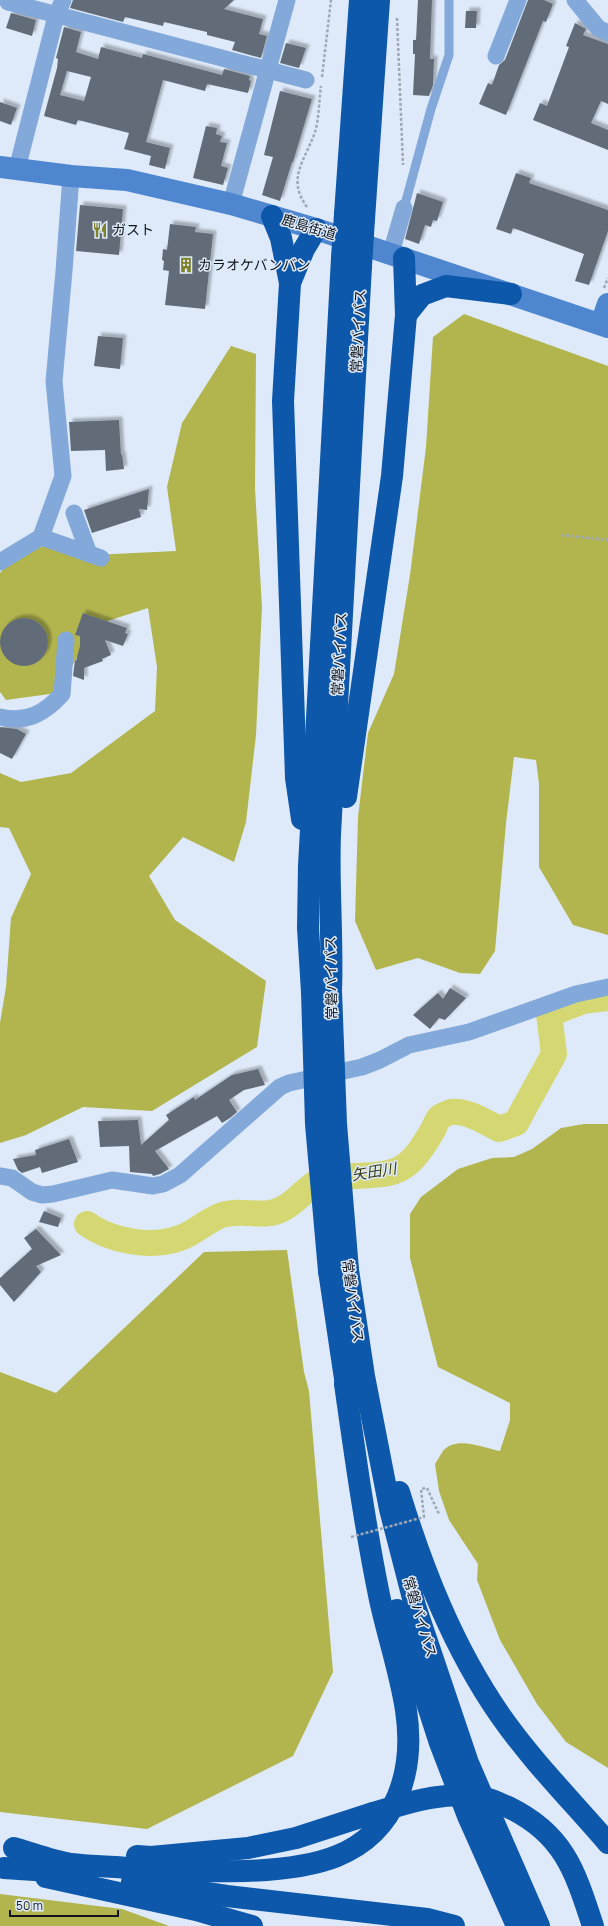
<svg xmlns="http://www.w3.org/2000/svg" width="608" height="1926" viewBox="0 0 608 1926" font-family="Manrope,'Noto Sans JP',sans-serif">
  <style>
    .forest { fill: #b2b54e }
    .lines { fill: none; stroke-linecap: round; stroke-linejoin: round }
    .river { stroke: #d5d872; stroke-width: 26 }
    .building { fill: #626c79; fill-rule: evenodd; filter: url(#shadow) }
    .path { stroke: #9fa9b5; stroke-width: 2.5; stroke-dasharray: 3 2; stroke-linecap: butt }
    .lane { stroke: #83a8da; stroke-width: 9 }
    .street { stroke: #83a8da; stroke-width: 17 }
    .secondary { stroke: #4e86d0; stroke-width: 22 }
    .highway { stroke: #0e58ab; stroke-width: 22 }
    .path-bridge { stroke: #9fa9b5; stroke-width: 2.5; stroke-dasharray: 3 2; stroke-linecap: butt }
    .highway-bridge { stroke: #0e58ab; stroke-width: 22 }
    .labels { text-anchor: middle; stroke-width: 3; stroke-linejoin: round; paint-order: stroke }
    .street-label { font-size: 14px; fill: #12161c; stroke: #deeaf9 }
    .poi-label { font-size: 14px; fill: #12161c; stroke: #deeaf9; text-anchor: start }
    .water-label { font-size: 15px; font-style: italic; fill: #3b3c11; stroke: #deeaf9 }
  </style>
  <defs>
    <filter id="shadow"><feDropShadow dx="3.5" dy="-3.5" stdDeviation="1" flood-color="#0004"/></filter>
  </defs>
  <rect width="100%" height="100%" fill="#deeaf9"/>
  <g class="forest">
    <path d="M464 314 608 366V935L573 925 539 867V784L536 760 514 757 506 823 495 951 480 974 460 973 418 958 376 970 355 921 358 817 368 733 394 674 410 575 426 447 433 337Z"/>
    <path d="M231 346 256 354 255 489 262 607 256 735 246 822 234 862 183 837 149 876 175 920 266 981 257 1047 152 1111 83 1107 26 1135 0 1143V1023L6 987 11 918 31 874 9 828 0 827V773L21 782 71 773 155 711 157 667 148 608 95 625 57 693 6 700 0 692V573L9 561 64 537 93 555 176 551 167 487 182 423Z"/>
    <path d="M584 1124H608V1768L566 1742 537 1704 500 1640 477 1580 478 1564 449 1520 439 1491 435 1464C438 1460 440 1455 443 1451 456 1435 484 1448 500 1451L510 1420V1403L438 1367 410 1258V1214L421 1197 458 1169 492 1158 514 1157 532 1149 561 1128Z"/>
    <path d="M287 1250 304 1372 309 1391 333 1672 293 1756 147 1829 0 1812V1372L56 1393 204 1252Z"/>
    <path d="M0 1894 122 1909 169 1926H0Z"/>
  </g>
  <g class="lines">
    <path class="river" d="M87 1224C112 1242 152 1248 180 1238 195 1233 207 1220 222 1215 243 1208 265 1220 284 1208 299 1200 309 1183 326 1179 349 1173 383 1180 403 1167 416 1159 425 1143 433 1130 435 1126 437 1119 440 1117 443 1115 448 1113 451 1112 467 1110 485 1122 499 1129L516 1123 554 1054 549 1014 583 1001 608 998"/>
  </g>
  <g class="building">
    <path d="M73 0H234L224 9 263 19 259 34 267 36 261 58 232 50 235 42 207 35V32L164 22 163 26 125 17 123 22 70 8Z"/>
    <path d="M418 0H432L430 59H434L433 85 429 96 413 95 415 54H413V40H416Z"/>
    <path d="M528 0H544L553 4 546 22 543 21 506 115 479 104 488 83 492 85 499 65 505 60Z"/>
    <path d="M466 11H477L476 28H465Z"/>
    <path d="M11 13 36 20 32 36 6 28Z"/>
    <path d="M575 23 586 29 583 35 608 44V104L601 101 591 123 608 130V150L533 120 540 103 547 106 569 47 566 46Z"/>
    <path d="M64 27 81 32 76 52 98 59 101 47 142 58 143 54 222 75 224 69 250 76 249 80 251 81 248 93 207 84 205 91 163 80 146 142 170 148 165 169 149 165 151 156 124 149 129 133 78 120 76 125 44 116 57 68 58 59 56 58ZM67 71 91 77 84 101 60 95Z"/>
    <path d="M286 43 306 48 299 68 280 63Z"/>
    <path d="M280 91 312 99 293 162H292L280 201 262 195 273 157 264 155Z"/>
    <path d="M0 102 17 108 11 125 0 121Z"/>
    <path d="M206 126 217 128 216 134 222 136 220 142 227 143 221 166 228 168 223 185 193 178Z"/>
    <path d="M516 173 531 178 529 183 608 210V231L589 285 575 281 584 254 513 228 511 234 496 229Z"/>
    <path d="M417 193 443 202 437 221 433 220 431 227 425 225 419 244 405 239Z"/>
    <path d="M80 205 123 209 119 255 76 251Z"/>
    <path d="M170 224 196 227 195 232 213 234 205 309 165 305 169 271 163 270 164 261 162 260 163 249 167 250Z"/>
    <path d="M98 336 123 338 120 369 94 366Z"/>
    <path d="M119 420 121 455 122 454 124 469 106 471 105 450 71 451 69 422Z"/>
    <path d="M149 489 147 510 139 509 141 517 92 533 84 510Z"/>
    <path d="M83 613 127 628 125 633 128 634 123 646 105 640 111 655 102 659 103 661 84 668V680L73 676 75 660 76 661 80 646V636L75 635Z"/>
    <circle cx="24" cy="642" r="24"/>
    <path d="M0 727 17 729 26 734 12 759 0 753Z"/>
    <path d="M450 988 466 998 445 1020 439 1018 430 1029 413 1015 438 993 443 999Z"/>
    <path d="M258 1069 265 1085 244 1090 229 1100 237 1112 230 1118 222 1123 217 1116 155 1151 169 1169 160 1174 153 1176 152 1174 130 1172 129 1146 100 1147 98 1121 138 1120 141 1145 169 1120 166 1115 194 1097 195 1100 232 1075Z"/>
    <path d="M69 1139 78 1162 42 1173 40 1167 22 1173 18 1170 13 1159 36 1155 35 1150Z"/>
    <path d="M44 1211 61 1218 58 1227 39 1222Z"/>
    <path d="M36 1229 61 1255 36 1266 41 1272 14 1302 0 1285V1278L32 1249 24 1238Z"/>
  </g>
  <g class="lines">
    <g class="path">
      <path d="M397 18 403 165"/>
      <path d="M322 77 331 0"/>
      <path d="M307 207C286 178 305 161 315 132 319 119 319 101 321 86"/>
      <path d="M604 288 608 278"/>
      <path d="M561 535 608 540"/>
      <path d="M427 1488 439 1514"/>
    </g>
    <path class="lane" d="M404 208 431 109 449 55V0"/>
    <g class="street">
      <path d="M575 0 598 28 608 33"/>
      <path d="M8 2 306 80"/>
      <path d="M496 56 518 0"/>
      <path d="M17 169 56 16 63 0"/>
      <path d="M231 204 287 0"/>
      <path d="M391 253 404 208"/>
      <path d="M74 513 89 554"/>
      <path d="M41 537 101 558"/>
      <path d="M0 562 41 537 63 476 54 381 64 271 71 176"/>
      <path d="M0 717C27 723 44 714 62 694L66 640"/>
      <path d="M0 1176 12 1178 32 1192 42 1195 53 1194 112 1180 153 1186 163 1184 180 1175 280 1087 289 1083 362 1067 380 1060 409 1045 469 1032 576 994 608 987"/>
    </g>
    <g class="secondary">
      <path d="M0 167 71 176 127 180 231 204 316 229 608 327"/>
      <path d="M601 324 608 304"/>
    </g>
    <g class="highway">
      <path d="M345 214 360 0"/>
      <path d="M272 216 281 238 290 283"/>
      <path d="M364 219 379 0"/>
      <path d="M406 315 422 295 446 286 511 294"/>
      <path d="M346 797 392 476 406 315 404 258"/>
      <path d="M302 819 296 778 283 401 290 283 304 249 316 229"/>
      <path d="M331 991C333 938 328 886 330 834 339 644 352 455 361 266"/>
      <path d="M312 992 308 928 309 866 342 258"/>
      <path d="M348 1270 364 1376 390 1509 415 1606 468 1763 539 1926"/>
      <path d="M329 1271 348 1399"/>
      <path d="M399 1492C423 1570 453 1647 500 1715 532 1761 572 1801 608 1843"/>
      <path d="M397 1610 440 1743 468 1816 517 1926"/>
      <path d="M508 1807C564 1834 575 1871 593 1926"/>
      <path d="M14 1848C32 1853 52 1861 71 1864 86 1866 101 1866 116 1867 160 1871 203 1872 246 1871 275 1870 310 1867 337 1856 398 1831 415 1770 406 1710 400 1671 387 1634 379 1595 365 1526 355 1455 345 1384"/>
      <path d="M137 1856 151 1857 248 1848 296 1838 373 1813"/>
      <path d="M4 1868 65 1872"/>
      <path d="M46 1877 196 1910 252 1926"/>
      <path d="M132 1882 227 1896 427 1919 454 1926"/>
    </g>
    <path class="path-bridge" d="M351 1537 424 1517 421 1489 427 1488"/>
    <g class="highway-bridge">
      <path d="M342 258 345 214"/>
      <path d="M361 266 364 219"/>
      <path d="M331 991 336 1124 348 1270"/>
      <path d="M312 992 316 1124 329 1271"/>
      <path d="M373 1813C407 1803 448 1789 485 1798 493 1800 501 1804 508 1807"/>
    </g>
  </g>
  <defs>
    <g id="restaurant-bare" transform="scale(1.2)"><path d="M-5-6h1v4h1v-4h1v4h1v-4h1v5L-1.5 .5V6h-2V.5L-5-1ZM5-6V6H3V1.5H1.5Q1.5-4 5-6Z" fill="#7e802a" stroke="#deeaf9" stroke-width="2.5" paint-order="stroke"/></g>
    <g id="building-bare" transform="scale(1.2)"><path d="M-4-6H4V6H1V3H-1V6H-4ZM-2.5-4.3h1.7v1.8h-1.7ZM.8-4.3h1.7v1.8H.8ZM-2.5-1h1.7V.8h-1.7ZM.8-1h1.7V.8H.8Z" fill="#7e802a" stroke="#deeaf9" stroke-width="2.5" paint-order="stroke"/></g>
  </defs>
  <g fill-rule="evenodd">
    <use href="#restaurant-bare" x="100" y="230"/>
    <use href="#building-bare" x="186" y="265"/>
  </g>
  <g class="labels">
    <g class="street-label">
      <text transform="translate(309 227) rotate(17)" y="5">鹿島街道</text>
      <text transform="translate(358 331) rotate(-87)" y="5">常磐バイパス</text>
      <text transform="translate(339 654) rotate(-87)" y="5">常磐バイパス</text>
      <text transform="translate(331 978) rotate(-91)" y="5">常磐バイパス</text>
      <text transform="translate(353 1301) rotate(82)" y="5">常磐バイパス</text>
      <text transform="translate(420 1617) rotate(73)" y="5">常磐バイパス</text>
    </g>
    <g class="poi-label">
      <text x="112" y="235">ガスト</text>
      <text x="198" y="270">カラオケバンバン</text>
    </g>
    <g class="water-label">
      <text transform="translate(374 1172) rotate(-9)" y="5">矢田川</text>
    </g>
  </g>
  <path d="M10 1910v6h108v-6" fill="none" stroke="#12161c" stroke-width="2"/>
  <text x="16" y="1910" font-size="12" fill="#12161c" stroke="#deeaf9" stroke-width="3" paint-order="stroke">50 m</text>
</svg>
